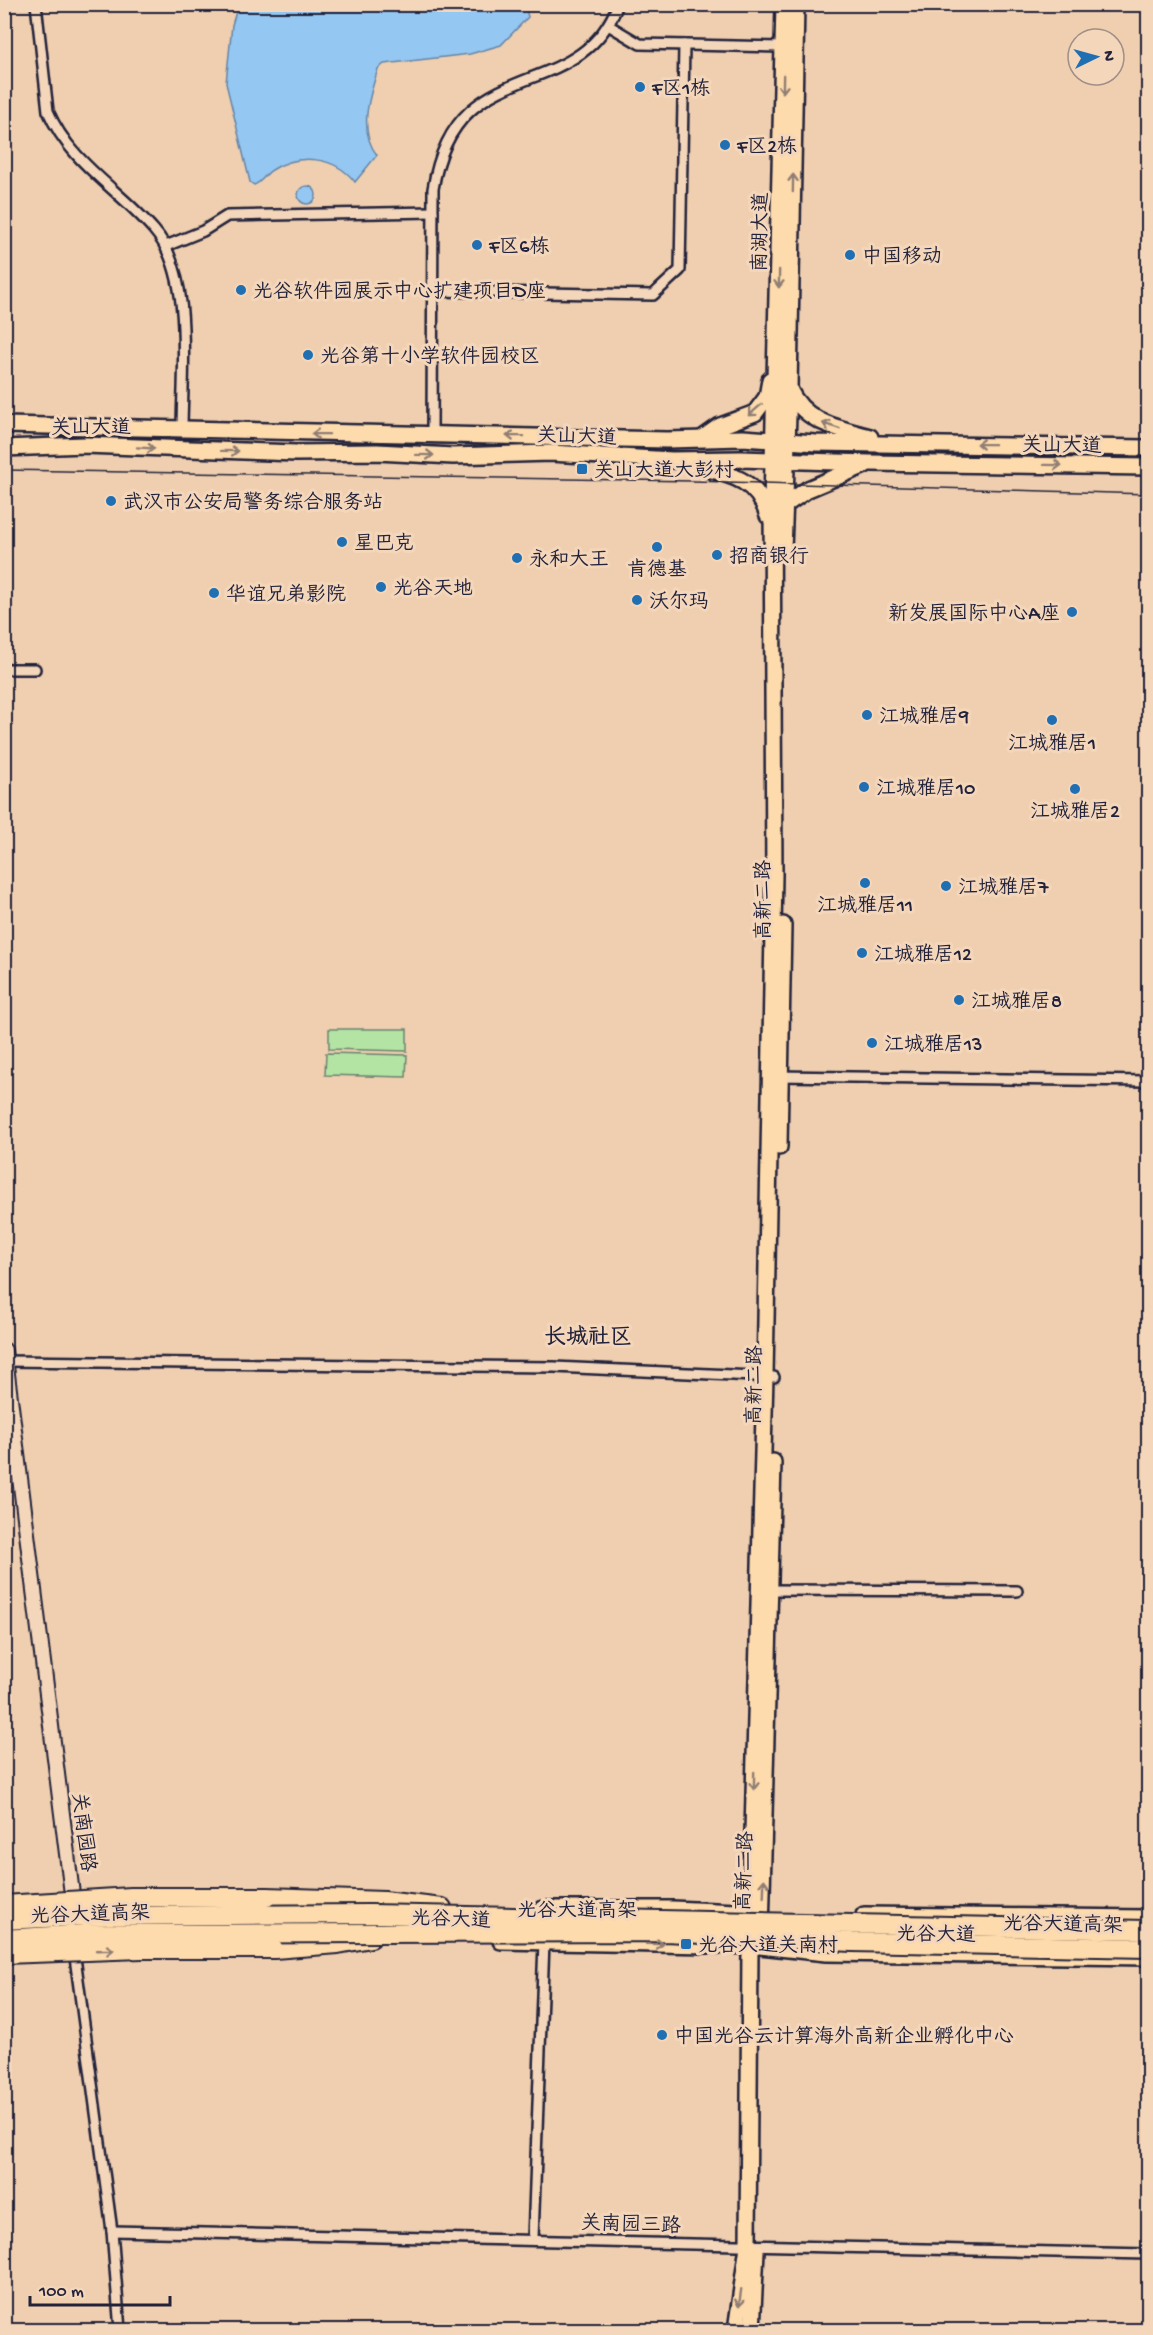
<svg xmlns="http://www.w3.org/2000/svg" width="1153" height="2335" viewBox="0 0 1153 2335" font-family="'Gochi Hand','LXGW WenKai TC',sans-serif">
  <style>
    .green { fill: #b3e4a4; stroke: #6a8370; stroke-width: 1.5 }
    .water { fill: #94c7f1; stroke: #6685a8; stroke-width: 1.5 }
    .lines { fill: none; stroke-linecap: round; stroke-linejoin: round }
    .street-casing { stroke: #22223b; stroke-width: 14 }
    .secondary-casing { stroke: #22223b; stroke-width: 18 }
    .primary-casing { stroke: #22223b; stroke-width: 20 }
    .highway-casing { stroke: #22223b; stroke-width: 22 }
    .street { stroke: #f4d6ba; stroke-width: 9 }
    .secondary { stroke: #f4d6ba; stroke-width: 14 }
    .primary { stroke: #fedbac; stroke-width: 15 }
    .highway { stroke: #fedbac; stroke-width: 18 }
    .tram { stroke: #22223b; stroke-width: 1.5 }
    .highway-bridge-casing { stroke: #22223b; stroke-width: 22; stroke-linecap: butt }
    .highway-bridge { stroke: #fedbac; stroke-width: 18 }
    .oneway { stroke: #907e74 }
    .poi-dot { fill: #1f6fb2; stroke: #f4d6ba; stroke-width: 2 }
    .labels { text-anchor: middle; stroke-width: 6; stroke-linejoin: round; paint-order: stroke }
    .poi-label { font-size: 20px; fill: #22223b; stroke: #f4d6ba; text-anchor: start }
    .street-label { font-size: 20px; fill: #22223b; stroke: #f4d6ba }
    .quarter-label { font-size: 22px; font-weight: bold; fill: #22223b; stroke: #f4d6ba }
  </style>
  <rect width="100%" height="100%" fill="#efcfaf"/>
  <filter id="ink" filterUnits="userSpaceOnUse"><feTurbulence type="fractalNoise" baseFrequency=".0167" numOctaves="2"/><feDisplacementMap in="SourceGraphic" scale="12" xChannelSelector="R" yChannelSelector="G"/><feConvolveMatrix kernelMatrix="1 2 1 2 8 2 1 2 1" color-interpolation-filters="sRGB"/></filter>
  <g filter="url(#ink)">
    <g class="green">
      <path d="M329 1029H407V1051L329 1049Z"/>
      <path d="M326 1053 407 1055 406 1077 325 1075Z"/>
    </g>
    <g class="water">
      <path d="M525 5 528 17 501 45 470 54 384 64 378 69C369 97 358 131 377 155L355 182C335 156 299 153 272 170 265 174 262 182 254 185L250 182 226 83 232 25 238 5Z"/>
      <circle cx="307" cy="195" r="9"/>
    </g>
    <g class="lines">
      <g class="street-casing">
        <g id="street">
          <path d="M36 4 48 111C70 163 119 189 154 230 194 275 182 373 182 431"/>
          <path d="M608 25 640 44 783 47"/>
          <path d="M166 246 203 231 227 216 433 212"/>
          <path d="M433 291 653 295 680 270 684 45"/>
          <path d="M432 434 433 189C455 48 579 108 618 4"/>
          <path d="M4 669H35"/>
          <path d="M775 1076 1148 1081"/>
          <path d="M4 1361 554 1367 774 1377"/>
          <path d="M770 1590 1017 1591"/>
          <path d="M74 1950 112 2231 120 2330"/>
          <path d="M112 2231C458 2236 803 2247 1148 2254"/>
          <path d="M533 2238 544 1942"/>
        </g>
      </g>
      <g class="secondary-casing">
        <path id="secondary" d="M4 1350 74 1910"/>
      </g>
      <g class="primary-casing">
        <g id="primary">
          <path d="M789 389C804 423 838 428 870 437"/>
          <path d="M4 425 667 440 743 438 816 443 1148 448"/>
          <path d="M703 438 720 426 755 413 767 397 770 380"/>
          <path d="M4 448 85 445 296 453 377 452 453 456 550 453 672 460 741 459 869 463 1148 467"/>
          <path d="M692 465C727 474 757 477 768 516"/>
          <path d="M785 505 808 489 865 465"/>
          <path d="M783 550 789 389 796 4"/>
          <path d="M779 1147 783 925"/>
          <path d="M543 1909H672L759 1913"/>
          <path d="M864 1915 1148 1918"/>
          <path d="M761 1933 773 1462"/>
          <path d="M501 1941 760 1946 826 1953 1148 1957"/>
          <path d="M736 2330 748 2246 750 1946 765 1376 774 875 772 504 784 4"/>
          <path d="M752 2330 756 2251"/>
        </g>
      </g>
      <g class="highway-casing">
        <g id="highway">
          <path d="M267 1897 384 1901 442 1908"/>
          <path d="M274 1949 338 1944 371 1938"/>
        </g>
      </g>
      <use href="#street" class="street"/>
      <use href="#secondary" class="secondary"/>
      <use href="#primary" class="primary"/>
      <use href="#highway" class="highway"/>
      <path class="tram" d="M4 470 693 481 1148 494"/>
      <g class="highway-bridge-casing">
        <g id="highway-bridge">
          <path d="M4 1905 131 1897H267"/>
          <path d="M4 1920 84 1916 370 1914 1148 1930"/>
          <path d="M4 1939 84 1934 666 1932 852 1942 1148 1948"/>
          <path d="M4 1954 142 1949H274"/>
        </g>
      </g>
      <use href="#highway-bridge" class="highway-bridge"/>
    </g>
    <defs><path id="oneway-shaft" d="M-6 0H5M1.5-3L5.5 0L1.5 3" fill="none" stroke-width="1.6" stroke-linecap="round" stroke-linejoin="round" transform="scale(1.5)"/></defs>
    <g class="oneway">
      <use href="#oneway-shaft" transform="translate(783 84) rotate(91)"/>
      <use href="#oneway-shaft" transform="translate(793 183) rotate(-89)"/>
      <use href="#oneway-shaft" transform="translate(779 279) rotate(91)"/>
      <use href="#oneway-shaft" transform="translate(755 410) rotate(139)"/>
      <use href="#oneway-shaft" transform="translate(831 426) rotate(-161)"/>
      <use href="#oneway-shaft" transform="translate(320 434) rotate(-179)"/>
      <use href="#oneway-shaft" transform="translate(515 436) rotate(-179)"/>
      <use href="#oneway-shaft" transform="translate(985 444) rotate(-179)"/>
      <use href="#oneway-shaft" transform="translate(146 448) rotate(4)"/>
      <use href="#oneway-shaft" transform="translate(230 451) rotate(1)"/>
      <use href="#oneway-shaft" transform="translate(425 455) rotate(1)"/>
      <use href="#oneway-shaft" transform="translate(1053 465) rotate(1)"/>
      <use href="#oneway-shaft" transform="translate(754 1781) rotate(91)"/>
      <use href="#oneway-shaft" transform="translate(764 1888) rotate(-88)"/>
      <use href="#oneway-shaft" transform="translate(655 1944) rotate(1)"/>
      <use href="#oneway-shaft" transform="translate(105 1950) rotate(-2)"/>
      <use href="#oneway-shaft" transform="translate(740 2298) rotate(98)"/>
    </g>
  </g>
  <g class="poi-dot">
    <circle cx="640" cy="87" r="6"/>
    <circle cx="725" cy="145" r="6"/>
    <circle cx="477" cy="245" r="6"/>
    <circle cx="850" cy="255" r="6"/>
    <circle cx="241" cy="290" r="6"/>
    <circle cx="308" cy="355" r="6"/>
    <rect x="576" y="463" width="12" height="12" rx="3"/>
    <circle cx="111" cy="501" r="6"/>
    <circle cx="342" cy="542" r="6"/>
    <circle cx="657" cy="547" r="6"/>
    <circle cx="717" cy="555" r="6"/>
    <circle cx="517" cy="558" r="6"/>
    <circle cx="381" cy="587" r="6"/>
    <circle cx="214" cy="593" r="6"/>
    <circle cx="637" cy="600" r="6"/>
    <circle cx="1072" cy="612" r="6"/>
    <circle cx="867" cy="715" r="6"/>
    <circle cx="1052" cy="720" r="6"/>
    <circle cx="864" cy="787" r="6"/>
    <circle cx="1075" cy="789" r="6"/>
    <circle cx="865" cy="883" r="6"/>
    <circle cx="946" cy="886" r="6"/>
    <circle cx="862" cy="953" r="6"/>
    <circle cx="959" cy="1000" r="6"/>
    <circle cx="872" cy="1043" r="6"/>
    <rect x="680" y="1938" width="12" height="12" rx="3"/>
    <circle cx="662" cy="2035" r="6"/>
  </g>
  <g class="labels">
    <g class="poi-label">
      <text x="652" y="94">F区1栋</text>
      <text x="737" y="152">F区2栋</text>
      <text x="489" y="252">F区6栋</text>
      <text x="862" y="262">中国移动</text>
      <text x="253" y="297">光谷软件园展示中心扩建项目D座</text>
      <text x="320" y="362">光谷第十小学软件园校区</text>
      <text x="594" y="476">关山大道大彭村</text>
      <text x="123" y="508">武汉市公安局警务综合服务站</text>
      <text x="354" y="549">星巴克</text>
      <text x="729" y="562">招商银行</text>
      <text x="529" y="565">永和大王</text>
      <text x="657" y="575" text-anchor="middle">肯德基</text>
      <text x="393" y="594">光谷天地</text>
      <text x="226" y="600">华谊兄弟影院</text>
      <text x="649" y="607">沃尔玛</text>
      <text x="1060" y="619" text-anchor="end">新发展国际中心A座</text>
      <text x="879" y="722">江城雅居9</text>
      <text x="1052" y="749" text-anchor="middle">江城雅居1</text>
      <text x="876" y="794">江城雅居10</text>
      <text x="1075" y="817" text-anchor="middle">江城雅居2</text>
      <text x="958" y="893">江城雅居7</text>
      <text x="865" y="911" text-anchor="middle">江城雅居11</text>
      <text x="874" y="960">江城雅居12</text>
      <text x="971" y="1007">江城雅居8</text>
      <text x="884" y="1050">江城雅居13</text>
      <text x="698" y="1951">光谷大道关南村</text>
      <text x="674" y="2042">中国光谷云计算海外高新企业孵化中心</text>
    </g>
    <g class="street-label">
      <text transform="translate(759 232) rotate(-89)" y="7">南湖大道</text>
      <text x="91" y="433">关山大道</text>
      <text transform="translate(577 435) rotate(2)" y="7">关山大道</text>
      <text transform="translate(1062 444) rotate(1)" y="7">关山大道</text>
      <text transform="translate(762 900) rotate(-90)" y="7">高新二路</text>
      <text transform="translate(753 1385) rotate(-89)" y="7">高新二路</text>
      <text transform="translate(85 1832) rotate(83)" y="7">关南园路</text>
      <text transform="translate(743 1871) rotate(-88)" y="7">高新二路</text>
      <text x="577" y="1916">光谷大道高架</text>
      <text transform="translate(90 1913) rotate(-2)" y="7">光谷大道高架</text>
      <text transform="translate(451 1918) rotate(2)" y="7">光谷大道</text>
      <text transform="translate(1063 1923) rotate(1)" y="7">光谷大道高架</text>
      <text transform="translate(936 1933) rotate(1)" y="7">光谷大道</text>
      <text transform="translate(631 2223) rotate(2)" y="7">关南园三路</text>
    </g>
    <g class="quarter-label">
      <text x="588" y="1343">长城社区</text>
    </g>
  </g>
  <rect width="1153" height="2335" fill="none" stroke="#f4d6ba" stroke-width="24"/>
  <rect x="12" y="12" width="1129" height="2311" fill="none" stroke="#22223b" stroke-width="2" filter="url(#ink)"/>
  <g transform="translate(1096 57) rotate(85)"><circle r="28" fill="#f4d6ba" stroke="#a08e87" stroke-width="1.5"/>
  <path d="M0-4.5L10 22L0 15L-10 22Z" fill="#1f6fb2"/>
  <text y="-9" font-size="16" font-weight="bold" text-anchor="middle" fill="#22223b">N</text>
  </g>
  <path d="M30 2296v9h140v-9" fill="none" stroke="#22223b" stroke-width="3"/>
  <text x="39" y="2296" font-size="18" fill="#22223b" stroke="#f4d6ba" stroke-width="4.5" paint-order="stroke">100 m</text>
</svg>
